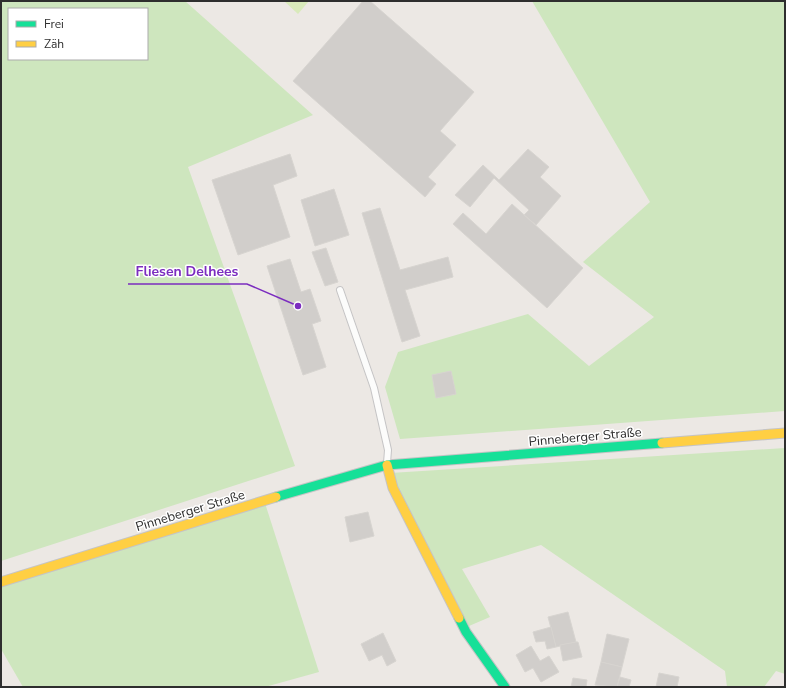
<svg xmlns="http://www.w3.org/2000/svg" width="786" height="688" viewBox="0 0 786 688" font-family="'Nunito Sans',sans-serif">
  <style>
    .green { fill: #cee6be; fill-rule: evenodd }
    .pitch { fill: #d9eabb }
    .building { fill: #d1cecb; stroke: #d7d4d0 }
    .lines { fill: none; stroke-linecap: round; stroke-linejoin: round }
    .lane-casing { stroke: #c5c4c5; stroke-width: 8 }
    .fast-casing { stroke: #c5c4c5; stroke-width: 11 }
    .slow-casing { stroke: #c5c4c5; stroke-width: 11 }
    .lane { stroke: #fcfcfb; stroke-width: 6 }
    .fast { stroke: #16e098; stroke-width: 9 }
    .slow { stroke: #ffcf43; stroke-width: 9 }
    .labels { text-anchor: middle; stroke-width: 3; stroke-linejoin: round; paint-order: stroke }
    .street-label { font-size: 13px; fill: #2e2e2e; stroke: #fff }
    .leader { fill: none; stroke: #7b2cbf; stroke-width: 1.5 }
    .callout-dot { fill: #7b2cbf; stroke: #fff; stroke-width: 1.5 }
    .callout-label { font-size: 14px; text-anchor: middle; font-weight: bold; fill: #7b2cbf; stroke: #fff; stroke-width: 3; stroke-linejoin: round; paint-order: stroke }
  </style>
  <rect width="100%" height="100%" fill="#ece8e4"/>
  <g class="green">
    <path d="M1 1H185L313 115 188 167 295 466 1 561ZM9 9H147V59H9Z"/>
    <path d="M532 1H785V411L400 439 385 387 398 352 528 314 589 366 654 317 583 262 650 202Z"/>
    <path d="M785 448V674L776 671 764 687H727L725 671 541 545 462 569 490 617 469 626 390 473Z"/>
    <path d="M264 500 319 672 265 687H23L1 649V586Z"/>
  </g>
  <path class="pitch" d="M284 1H309L298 14Z"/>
  <g class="building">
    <path d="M363 1H370L474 92 440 131 456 145 428 177 436 184 425 197 293 81Z"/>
    <path d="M528 149 549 167 540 177 561 196 536 225 524 215 529 210 494 178 470 207 455 195 483 165 499 180Z"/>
    <path d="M290 154 297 176 273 185 290 237 238 255 212 180Z"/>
    <path d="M334 189 349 235 315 246 301 200Z"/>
    <path d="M512 204 583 268 547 308 453 224 463 213 486 234Z"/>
    <path d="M380 208 400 270 448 257 453 277 405 290 420 336 402 342 362 213Z"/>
    <path d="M326 248 338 282 325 286 312 252Z"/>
    <path d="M290 259 301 292 310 289 321 321 312 324 326 367 303 375 267 266Z"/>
    <path d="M451 371 456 394 436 398 432 375Z"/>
    <path d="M368 512 374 536 350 542 345 517Z"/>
    <path d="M568 612 576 642 556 647 548 617Z"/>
    <path d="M551 627 556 647 547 649 545 641 536 642 533 632Z"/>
    <path d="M383 633 396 661 387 666 382 655 369 661 361 644Z"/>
    <path d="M607 634 629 639 622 667 601 662Z"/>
    <path d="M576 642H578L582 657 563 661 560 645Z"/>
    <path d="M531 646 540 661 549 656 559 672 541 682 533 668 525 672 516 655Z"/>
    <path d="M601 662 622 667 617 687 595 685Z"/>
    <path d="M659 673 679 677 677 687H656Z"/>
    <path d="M620 677 631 680 629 687H617Z"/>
    <path d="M573 678 587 680 586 687H571Z"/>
  </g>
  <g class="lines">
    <g class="lane-casing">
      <path id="lane" d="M340 290 374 388 388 450 387 463"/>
    </g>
    <g class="fast-casing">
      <g id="fast">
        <path d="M276 497 387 465 662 443"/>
        <path d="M459 618 466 632 505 687"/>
      </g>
    </g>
    <g class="slow-casing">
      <g id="slow">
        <path d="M662 443 785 433"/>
        <path d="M387 465 393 488 459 618"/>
        <path d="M1 582 276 497"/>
      </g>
    </g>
    <use href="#lane" class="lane"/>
    <use href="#fast" class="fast"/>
    <use href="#slow" class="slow"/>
  </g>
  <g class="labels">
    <g class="street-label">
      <text transform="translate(585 436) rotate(-5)" y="5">Pinneberger Straße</text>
      <text transform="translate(190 510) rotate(-17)" y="5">Pinneberger Straße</text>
    </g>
  </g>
  <path class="leader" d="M298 306L247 284H128"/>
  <circle class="callout-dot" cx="298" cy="306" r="4"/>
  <g class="callout-label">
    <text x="187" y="276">Fliesen Delhees</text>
  </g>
  <rect width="786" height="688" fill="none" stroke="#2e2e2e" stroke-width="4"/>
  <rect x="8" y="8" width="140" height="52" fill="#ffffff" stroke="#ababab"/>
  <rect x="16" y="21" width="20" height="6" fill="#16e098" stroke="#ababab"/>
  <text x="44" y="28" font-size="12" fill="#2e2e2e">Frei</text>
  <rect x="16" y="41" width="20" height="6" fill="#ffcf43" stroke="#ababab"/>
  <text x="44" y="48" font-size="12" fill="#2e2e2e">Zäh</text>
</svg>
